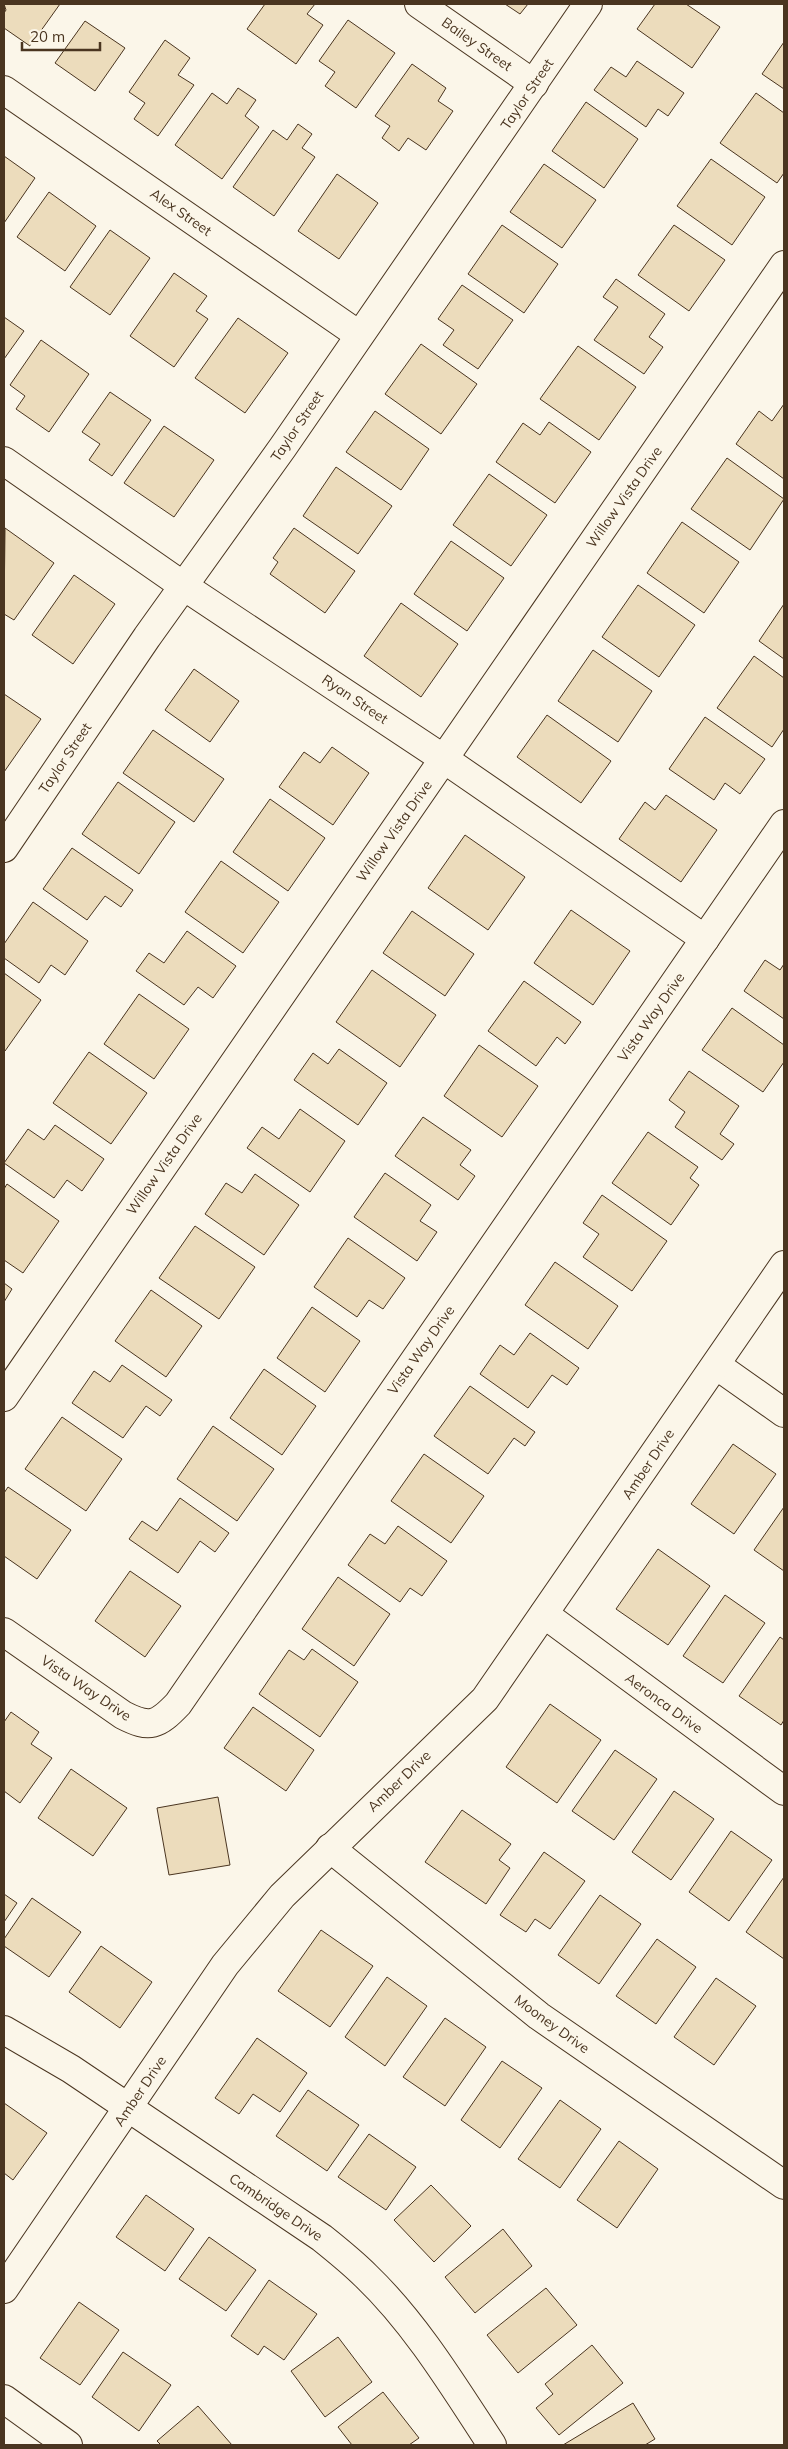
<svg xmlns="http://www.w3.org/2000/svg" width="788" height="2449" viewBox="0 0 788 2449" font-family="Mulish,sans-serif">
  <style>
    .building { fill: #ecdcbc; stroke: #4a3520 }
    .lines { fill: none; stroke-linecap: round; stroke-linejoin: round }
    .minor-casing { stroke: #4a3520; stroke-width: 30 }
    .minor { stroke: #fbf6e9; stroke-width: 28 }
    .labels { text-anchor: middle; stroke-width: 4; stroke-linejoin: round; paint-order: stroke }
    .street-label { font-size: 14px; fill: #4a3520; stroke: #fbf6e9 }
  </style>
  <rect width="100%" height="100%" fill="#fbf6e9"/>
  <g class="building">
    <path d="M4 4H60L30 46 4 28V13L6 10Z"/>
    <path d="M265 4H315L307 14 323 25 296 64 247 29Z"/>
    <path d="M505 4H528L520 14Z"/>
    <path d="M655 4H686L720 27 692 68 637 29Z"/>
    <path d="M348 20 395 53 356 108 325 86 335 72 319 61Z"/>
    <path d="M85 21 125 48 95 91 55 63Z"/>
    <path d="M165 40 190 58 178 75 194 85 158 136 134 119 145 103 129 92Z"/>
    <path d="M784 42V89L762 74Z"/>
    <path d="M637 61 684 93 668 116 658 109 646 127 594 90 611 67 626 77Z"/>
    <path d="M412 64 446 88 438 101 453 111 426 150 408 138 399 151 382 138 390 126 375 116Z"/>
    <path d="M238 88 256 100 245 116 259 127 222 179 175 145 212 93 227 104Z"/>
    <path d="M756 93 784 113V173L777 183 720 143Z"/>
    <path d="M586 102 638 139 604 188 552 151Z"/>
    <path d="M298 124 312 134 302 148 315 157 274 216 233 187 273 130 287 140Z"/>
    <path d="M4 156 35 178 4 223Z"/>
    <path d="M711 159 765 197 732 245 677 206Z"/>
    <path d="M544 164 596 200 562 248 510 212Z"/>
    <path d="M337 174 378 203 339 259 298 231Z"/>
    <path d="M49 192 96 226 65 271 17 237Z"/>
    <path d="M502 225 558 264 524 313 468 274Z"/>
    <path d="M674 225 725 260 689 311 638 275Z"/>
    <path d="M110 230 150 258 110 315 70 287Z"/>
    <path d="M174 273 207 296 196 311 208 319 174 367 130 336Z"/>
    <path d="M616 279 665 314 649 337 663 347 644 374 594 340 618 307 603 297Z"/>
    <path d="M462 285 513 320 478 369 443 345 454 330 438 319Z"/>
    <path d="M4 317 24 331 4 359Z"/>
    <path d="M238 318 288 353 245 413 195 378Z"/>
    <path d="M41 340 89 374 49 432 16 409 25 396 10 385Z"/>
    <path d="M421 344 477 384 441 434 385 394Z"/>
    <path d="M578 346 636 387 599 440 540 399Z"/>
    <path d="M110 392 151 420 112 476 89 460 100 444 82 432Z"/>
    <path d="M784 404V479L736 444 759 411 772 421Z"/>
    <path d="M375 411 429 449 401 490 346 452Z"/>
    <path d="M549 422 591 452 555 503 496 462 523 423 540 435Z"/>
    <path d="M164 426 214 460 174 517 124 483Z"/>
    <path d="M727 458 784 499 750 550 691 509Z"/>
    <path d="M336 467 392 506 358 554 303 516Z"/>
    <path d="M489 474 547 515 511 566 453 525Z"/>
    <path d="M682 522 739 562 704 613 647 573Z"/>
    <path d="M5 528 54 563 14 620 4 614Z"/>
    <path d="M294 528 355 571 325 613 270 574 278 562 273 558Z"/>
    <path d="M451 541 504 578 467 631 414 594Z"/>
    <path d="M74 575 115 604 73 664 32 635Z"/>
    <path d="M638 585 695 625 659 677 602 637Z"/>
    <path d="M401 603 458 644 421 697 364 656Z"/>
    <path d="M784 604V659L759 641Z"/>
    <path d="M593 650 652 691 618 742 558 701Z"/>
    <path d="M754 656 784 678V729L772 747 717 708Z"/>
    <path d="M194 669 239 701 210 742 165 710Z"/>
    <path d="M4 694 41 719 4 772Z"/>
    <path d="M547 715 611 761 581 803 517 757Z"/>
    <path d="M705 717 765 759 740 794 725 783 714 800 669 769Z"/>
    <path d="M153 730 224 779 194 822 123 773Z"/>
    <path d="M332 747 369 773 333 825 279 787 304 752 320 763Z"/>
    <path d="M118 782 175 822 139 874 82 834Z"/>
    <path d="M666 795 717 830 681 882 619 839 645 802 655 810Z"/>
    <path d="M270 799 325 838 288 891 233 852Z"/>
    <path d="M465 835 525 877 488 930 428 888Z"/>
    <path d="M72 848 133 890 121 907 105 896 87 920 43 889Z"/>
    <path d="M221 861 279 902 243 953 185 912Z"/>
    <path d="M33 902 88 941 65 975 51 965 39 983 4 958V944Z"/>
    <path d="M571 910 630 951 593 1005 534 963Z"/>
    <path d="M412 911 474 954 445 996 383 953Z"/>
    <path d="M187 931 236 966 213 998 198 987 184 1005 136 971 149 953 164 963Z"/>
    <path d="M765 960 780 970 784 964V1019L744 991Z"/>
    <path d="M372 970 436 1015 400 1067 336 1022Z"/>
    <path d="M4 973 41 1000 5 1051 4 1050Z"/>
    <path d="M524 981 581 1022 565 1044 557 1037 536 1066 488 1031Z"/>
    <path d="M139 994 189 1029 154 1079 104 1044Z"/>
    <path d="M732 1008 784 1045V1062L763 1092 702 1050Z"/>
    <path d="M479 1045 538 1086 502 1137 444 1096Z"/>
    <path d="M339 1049 387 1083 358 1125 294 1080 313 1053 328 1064Z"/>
    <path d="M89 1052 147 1093 111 1144 53 1103Z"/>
    <path d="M689 1071 739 1106 720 1134 734 1144 722 1160 675 1127 685 1112 669 1100Z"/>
    <path d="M300 1109 345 1141 310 1192 247 1148 262 1127 279 1139Z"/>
    <path d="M423 1117 471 1150 460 1165 475 1176 458 1200 395 1156Z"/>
    <path d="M55 1125 104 1159 82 1191 67 1180 54 1198 4 1163 28 1129 44 1140Z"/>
    <path d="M648 1132 698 1167 690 1178 699 1185 671 1225 612 1183Z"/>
    <path d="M385 1173 431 1205 420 1221 437 1232 417 1261 354 1217Z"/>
    <path d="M255 1174 299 1205 264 1255 205 1214 226 1183 242 1193Z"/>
    <path d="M7 1184 59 1221 23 1273 4 1260V1189Z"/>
    <path d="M602 1195 667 1241 632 1291 583 1257 599 1234 583 1223Z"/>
    <path d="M195 1226 255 1267 219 1319 159 1278Z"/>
    <path d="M348 1238 405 1278 383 1309 369 1300 357 1317 314 1287Z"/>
    <path d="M555 1262 618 1306 588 1349 525 1305Z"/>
    <path d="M4 1283 12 1289 4 1302Z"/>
    <path d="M151 1290 202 1326 166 1377 115 1341Z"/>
    <path d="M312 1307 360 1341 325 1392 277 1358Z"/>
    <path d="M530 1333 579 1368 567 1385 552 1375 528 1408 480 1374 500 1345 514 1355Z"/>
    <path d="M122 1365 172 1400 160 1416 146 1406 123 1438 72 1403 94 1371 110 1382Z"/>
    <path d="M264 1369 316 1406 282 1455 230 1418Z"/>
    <path d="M470 1386 535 1432 525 1446 514 1438 488 1474 434 1436Z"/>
    <path d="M62 1417 122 1459 86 1511 25 1469Z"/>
    <path d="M213 1426 274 1469 237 1521 177 1479Z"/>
    <path d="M733 1444 776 1474 734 1534 691 1504Z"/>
    <path d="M424 1454 484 1496 451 1543 391 1501Z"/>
    <path d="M8 1487 71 1530 37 1579 4 1556V1493Z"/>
    <path d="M180 1498 229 1533 215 1552 200 1541 178 1573 129 1539 142 1521 157 1531Z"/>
    <path d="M784 1507V1571L754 1550Z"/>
    <path d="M398 1526 447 1561 422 1596 410 1588 400 1602 348 1565 370 1534 385 1544Z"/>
    <path d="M658 1549 710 1586 668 1645 616 1609Z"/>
    <path d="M130 1571 181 1606 145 1657 95 1621Z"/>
    <path d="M338 1577 390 1614 354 1666 302 1629Z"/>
    <path d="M725 1595 765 1623 723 1683 683 1656Z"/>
    <path d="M780 1637 784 1640V1720L781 1725 739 1696Z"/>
    <path d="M312 1649 358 1682 320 1737 259 1694 289 1650 304 1660Z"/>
    <path d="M550 1704 601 1740 557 1803 506 1767Z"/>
    <path d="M253 1707 314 1750 286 1791 224 1748Z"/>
    <path d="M11 1712 39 1732 31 1744 52 1758 20 1803 4 1791V1722Z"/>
    <path d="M615 1750 657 1779 614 1840 572 1811Z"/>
    <path d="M71 1769 127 1808 93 1856 38 1818Z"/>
    <path d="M674 1791 714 1819 671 1880 632 1852Z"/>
    <path d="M218 1797 230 1865 169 1875 157 1808Z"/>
    <path d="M462 1810 511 1844 499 1860 510 1868 486 1904 425 1862Z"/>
    <path d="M731 1831 772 1860 729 1921 689 1892Z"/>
    <path d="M544 1852 585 1881 550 1929 535 1919 526 1932 500 1915Z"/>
    <path d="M784 1877V1959L746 1932Z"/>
    <path d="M4 1894 17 1903 4 1922Z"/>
    <path d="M600 1895 641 1924 599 1984 558 1955Z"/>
    <path d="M32 1898 81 1932 49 1977 4 1946V1939Z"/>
    <path d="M321 1930 373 1966 330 2027 278 1991Z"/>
    <path d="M657 1939 696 1967 656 2024 616 1996Z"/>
    <path d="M101 1946 152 1982 120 2028 69 1992Z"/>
    <path d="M387 1977 427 2006 385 2066 345 2037Z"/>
    <path d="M716 1978 756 2006 714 2065 674 2037Z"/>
    <path d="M445 2018 486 2047 445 2106 403 2077Z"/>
    <path d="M257 2038 307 2073 280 2112 253 2094 239 2114 215 2098Z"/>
    <path d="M502 2061 542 2088 500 2148 461 2120Z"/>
    <path d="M308 2090 359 2125 327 2171 276 2136Z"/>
    <path d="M560 2100 601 2129 560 2188 518 2159Z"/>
    <path d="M4 2103 47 2133 13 2180 4 2173Z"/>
    <path d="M369 2134 416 2167 386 2210 338 2177Z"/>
    <path d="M619 2141 658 2169 617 2228 577 2200Z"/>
    <path d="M431 2185 471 2226 434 2262 394 2220Z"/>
    <path d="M146 2195 194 2229 165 2271 116 2237Z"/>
    <path d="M503 2229 532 2266 475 2313 445 2277Z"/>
    <path d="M209 2237 256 2270 226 2311 179 2279Z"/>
    <path d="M269 2280 317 2314 284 2360 264 2346 258 2355 231 2336Z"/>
    <path d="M546 2288 577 2325 518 2373 487 2335Z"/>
    <path d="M79 2302 119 2330 80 2385 40 2358Z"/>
    <path d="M338 2337 372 2382 325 2417 291 2371Z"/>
    <path d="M592 2345 623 2383 559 2435 536 2408 553 2394 545 2384Z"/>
    <path d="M123 2352 171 2385 139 2431 92 2397Z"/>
    <path d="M383 2392 419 2438 409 2445H352L338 2427Z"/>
    <path d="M633 2403 655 2439 645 2445H563Z"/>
    <path d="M198 2406 232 2445H161L157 2441Z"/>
  </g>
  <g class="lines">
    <g class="minor-casing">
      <g id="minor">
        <path d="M419 4 534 84"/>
        <path d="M4 90 359 335"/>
        <path d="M4 461 185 587 444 759 705 939"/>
        <path d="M4 848 147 637 283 447 588 4"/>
        <path d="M716 1365 784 1413"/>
        <path d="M4 1397 784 265"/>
        <path d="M544 1614 784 1791"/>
        <path d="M4 1632 123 1715C150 1729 158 1725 178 1704L784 824"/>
        <path d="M330 1848 539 2016 784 2185"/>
        <path d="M4 2030 71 2069 322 2238C337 2250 352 2262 366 2276 416 2324 454 2387 492 2445"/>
        <path d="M4 2289 225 1965 282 1896 485 1699 784 1265"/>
        <path d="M4 2399 68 2445"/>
      </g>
    </g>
    <use href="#minor" class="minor"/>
  </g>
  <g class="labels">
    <g class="street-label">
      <text transform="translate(477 44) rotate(35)" y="5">Bailey Street</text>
      <text transform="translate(527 94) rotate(-56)" y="5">Taylor Street</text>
      <text transform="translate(181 212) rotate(35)" y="5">Alex Street</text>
      <text transform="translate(297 426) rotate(-56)" y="5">Taylor Street</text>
      <text transform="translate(624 497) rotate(-55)" y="5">Willow Vista Drive</text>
      <text transform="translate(355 699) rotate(34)" y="5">Ryan Street</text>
      <text transform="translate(65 758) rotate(-56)" y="5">Taylor Street</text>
      <text transform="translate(394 831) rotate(-55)" y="5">Willow Vista Drive</text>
      <text transform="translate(651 1017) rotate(-55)" y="5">Vista Way Drive</text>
      <text transform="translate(164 1164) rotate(-55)" y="5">Willow Vista Drive</text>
      <text transform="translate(421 1350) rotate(-55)" y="5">Vista Way Drive</text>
      <text transform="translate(648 1464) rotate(-56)" y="5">Amber Drive</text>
      <text transform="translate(86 1688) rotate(34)" y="5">Vista Way Drive</text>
      <text transform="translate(664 1703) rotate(36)" y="5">Aeronca Drive</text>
      <text transform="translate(399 1781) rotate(-44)" y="5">Amber Drive</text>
      <text transform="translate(552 2024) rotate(36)" y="5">Mooney Drive</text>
      <text transform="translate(140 2091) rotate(-56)" y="5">Amber Drive</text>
      <text transform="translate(276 2207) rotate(34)" y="5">Cambridge Drive</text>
    </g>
  </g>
  <rect width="788" height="2449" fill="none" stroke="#4a3520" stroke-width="10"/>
  <path d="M22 42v8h78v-8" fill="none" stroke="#4a3520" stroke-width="2.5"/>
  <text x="30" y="42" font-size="15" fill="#4a3520" stroke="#fbf6e9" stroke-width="4" paint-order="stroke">20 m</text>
</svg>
